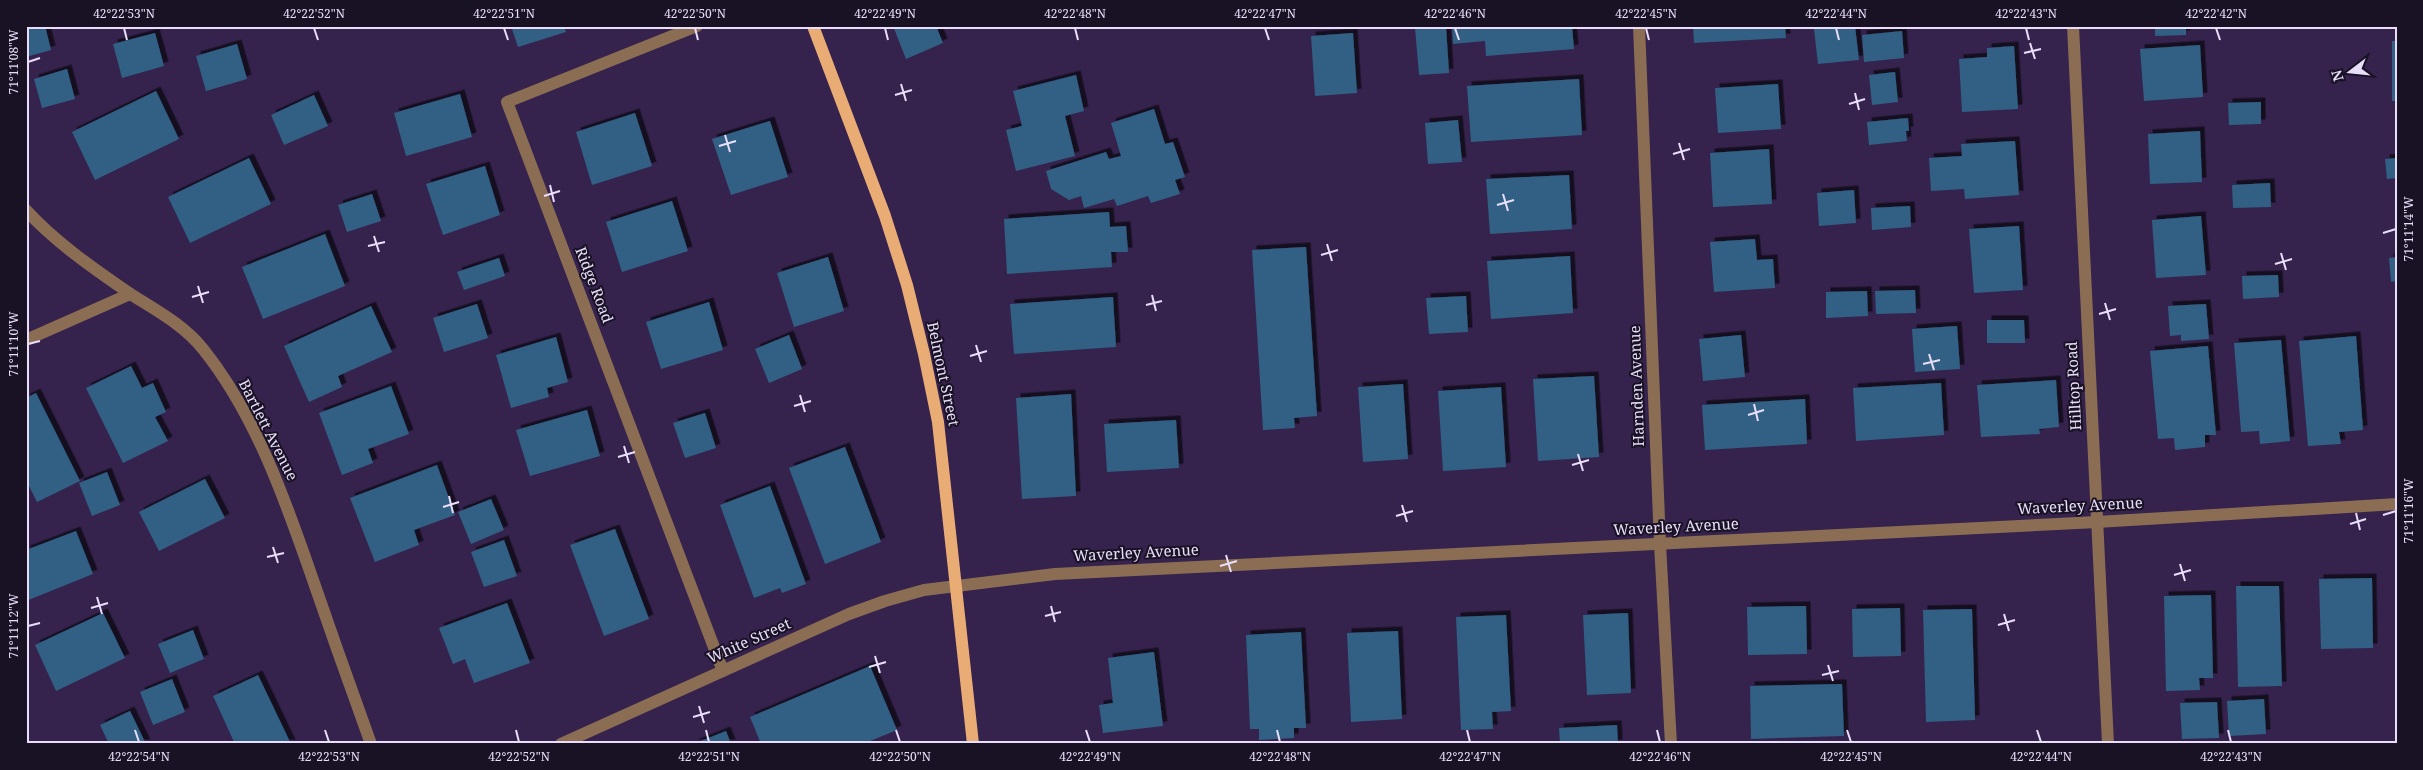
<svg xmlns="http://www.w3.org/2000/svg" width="2423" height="770" viewBox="0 0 2423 770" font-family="'Noto Serif',serif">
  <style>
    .building { fill: #306084; filter: url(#shadow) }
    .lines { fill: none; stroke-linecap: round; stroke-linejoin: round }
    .minor { stroke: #8b6d53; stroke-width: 12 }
    .major { stroke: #eaac75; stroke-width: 12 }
    .ticks { fill: none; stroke: #e8def9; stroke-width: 2 }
    .labels { text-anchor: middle; stroke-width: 4; stroke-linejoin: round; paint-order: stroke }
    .street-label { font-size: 15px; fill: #e8def9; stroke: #191124 }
    .neatline { fill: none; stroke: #e8def9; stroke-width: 2 }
    .ticks-label { font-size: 12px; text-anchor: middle; fill: #e8def9 }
  </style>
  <defs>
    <filter id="shadow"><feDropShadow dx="4.5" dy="-4.5" stdDeviation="0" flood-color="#0009"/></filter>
  </defs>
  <rect width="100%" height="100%" fill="#35224d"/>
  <g class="building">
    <path d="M26 26H45L51 50 26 57Z"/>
    <path d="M511 26H564L566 32 518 47Z"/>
    <path d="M893 26H936L943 43 906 59Z"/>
    <path d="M1446 26 1449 73 1419 75 1415 28Z"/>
    <path d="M1452 26H1572L1574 49 1486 56 1485 41 1453 44Z"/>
    <path d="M1693 26H1785L1786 38 1694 43Z"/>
    <path d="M1833 26H1855L1859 60 1818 64 1814 29Z"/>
    <path d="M2155 26H2186V35L2155 36Z"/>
    <path d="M1902 31 1904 58 1864 62 1862 35Z"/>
    <path d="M155 33 164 66 122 78 113 44Z"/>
    <path d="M1353 33 1357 93 1315 96 1311 36Z"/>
    <rect x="2392" y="41" width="5" height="60"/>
    <path d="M237 44 247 79 206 91 196 56Z"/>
    <path d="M2200 45 2203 97 2144 101 2140 49Z"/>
    <path d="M2014 46 2018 109 1962 112 1959 59 1987 57V48Z"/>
    <path d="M67 69 75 99 42 108 34 79Z"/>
    <path d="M1895 72 1898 102 1872 105 1869 75Z"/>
    <path d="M1076 75 1084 111 1065 116 1075 156 1016 171 1006 130 1022 126 1013 91Z"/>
    <path d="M1579 79 1582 135 1471 142 1467 86Z"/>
    <path d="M1778 84 1781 129 1718 133 1715 88Z"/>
    <path d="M156 91 179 139 95 180 72 132Z"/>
    <path d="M460 94 472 137 406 156 394 113Z"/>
    <path d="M314 95 328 126 284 145 271 115Z"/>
    <path d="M2261 102V124L2229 125 2228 103Z"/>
    <path d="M1154 109 1165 144 1173 142 1185 177 1175 180 1180 194 1151 203 1148 196 1117 206 1114 199 1084 208 1081 196 1069 200 1051 189 1046 171 1106 152 1109 159 1121 156 1111 123Z"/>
    <path d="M635 113 652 166 592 185 576 132Z"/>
    <path d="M1908 118 1909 131H1906L1907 141 1869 145 1867 122Z"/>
    <path d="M1458 120 1462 162 1428 164 1425 123Z"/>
    <path d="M770 121 788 177 731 195 712 139Z"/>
    <path d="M2200 131 2202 182 2150 184 2148 134Z"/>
    <path d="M2015 141 2019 195 1965 199 1964 189 1931 191 1929 158 1962 156 1961 144Z"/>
    <path d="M1769 149 1772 204 1713 207 1710 153Z"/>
    <path d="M249 158 271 204 190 243 168 197Z"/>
    <path d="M2397 158V178L2387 179 2385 159Z"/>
    <path d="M485 166 500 215 443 235 426 184Z"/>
    <path d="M1569 175 1572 229 1490 234 1486 179Z"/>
    <path d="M2270 183 2271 207 2233 208 2232 185Z"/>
    <path d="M1854 190 1856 223 1819 226 1817 193Z"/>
    <path d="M372 194 381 221 347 232 338 205Z"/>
    <path d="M672 201 688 251 622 272 606 222Z"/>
    <path d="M1910 206 1911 227 1872 230 1871 208Z"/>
    <path d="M1109 212 1110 227 1126 226 1128 252H1111L1112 267 1007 274 1004 219Z"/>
    <path d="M2201 216 2206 275 2156 278 2152 220Z"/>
    <path d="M2019 226 2023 290 1974 293 1969 229Z"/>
    <path d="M325 234 345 286 263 319 242 267Z"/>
    <path d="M1755 239 1757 260 1773 259 1775 288 1714 292 1710 242Z"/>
    <path d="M1306 247 1317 416 1294 418 1295 428 1263 430 1252 250Z"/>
    <path d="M1570 256 1573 313 1491 319 1487 261Z"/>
    <path d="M828 257 844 311 794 327 777 273Z"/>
    <path d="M2397 257V281L2391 282 2389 258Z"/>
    <path d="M499 258 505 276 464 290 457 272Z"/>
    <path d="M2278 275 2279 297 2243 299 2242 276Z"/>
    <path d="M1915 290 1916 313 1876 314 1875 291Z"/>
    <path d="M1867 291 1868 316 1826 318V292Z"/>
    <path d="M1466 296 1468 332 1429 334 1426 298Z"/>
    <path d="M1113 297 1116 347 1014 354 1010 304Z"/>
    <path d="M709 302 723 350 661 369 646 322Z"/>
    <path d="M477 304 488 338 444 352 433 318Z"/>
    <path d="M2206 304 2209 339 2181 341V335L2170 336 2168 306Z"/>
    <path d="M371 306 392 352 338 376 342 387 309 402 284 346Z"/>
    <path d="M1987 320H2024L2025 343H1987Z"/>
    <path d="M1957 326 1960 369 1915 372 1912 329Z"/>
    <path d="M789 335 802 369 769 383 755 349Z"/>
    <path d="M1741 335 1745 377 1703 381 1699 339Z"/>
    <path d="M2356 336 2363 430 2339 432 2341 444 2308 446 2299 341Z"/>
    <path d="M556 337 568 382 547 388 549 397 511 408 496 355Z"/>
    <path d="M2281 340 2290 441 2260 444 2259 431 2241 432 2234 343Z"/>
    <path d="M2208 346 2216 435H2205V447L2175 450 2174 438 2158 439 2150 351Z"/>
    <path d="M131 366 142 388 153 383 166 412 155 417 168 441 123 463 86 388Z"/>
    <path d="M1594 376 1599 457 1538 461 1533 379Z"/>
    <path d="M2056 380 2059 427 2039 429 2040 434 1981 437 1977 385Z"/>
    <path d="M1941 383 1944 435 1856 441 1853 388Z"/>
    <path d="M1403 384 1408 459 1363 462 1358 387Z"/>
    <path d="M391 386 409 434 368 449 373 463 342 475 319 413Z"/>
    <path d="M1501 387 1506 467 1443 471 1438 391Z"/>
    <path d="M36 393 80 481 37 502 26 480V398Z"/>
    <path d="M1071 394 1076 496 1022 499 1016 398Z"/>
    <path d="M1805 399 1807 444 1705 450 1702 405Z"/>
    <path d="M587 410 600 456 530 476 516 430Z"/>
    <path d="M705 413 716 448 685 458 673 423Z"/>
    <path d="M1176 420 1179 468 1107 472 1104 424Z"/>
    <path d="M845 447 881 542 825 564 789 468Z"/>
    <path d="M437 465 455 515 414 530 419 545 375 562 350 498Z"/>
    <path d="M107 472 120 505 92 516 79 483Z"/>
    <path d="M205 479 225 518 159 551 139 512Z"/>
    <path d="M770 486 806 584 782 593 780 588 754 598 720 505Z"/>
    <path d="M491 499 504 530 471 544 458 512Z"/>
    <path d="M615 529 649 619 604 636 570 545Z"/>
    <path d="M76 531 93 574 26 601V550Z"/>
    <path d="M504 540 517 576 484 587 471 552Z"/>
    <path d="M2372 578 2373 648 2321 649 2319 579Z"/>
    <path d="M2236 586H2279L2282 686 2238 687Z"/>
    <path d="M2211 595 2213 678H2199L2200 690 2166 691 2164 596Z"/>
    <path d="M507 603 530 663 474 683 465 659 453 664 439 628Z"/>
    <path d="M1806 606 1807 654 1748 655 1747 607Z"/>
    <path d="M1900 608 1901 656 1853 657 1852 609Z"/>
    <path d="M1972 609 1975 720 1926 722 1923 610Z"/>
    <path d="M103 613 125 658 56 691 35 645Z"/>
    <path d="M1628 613 1631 693 1587 695 1583 615Z"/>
    <path d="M1506 615 1511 711 1492 712 1493 729 1461 730 1456 617Z"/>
    <path d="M193 630 204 659 170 673 158 644Z"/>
    <path d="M1398 631 1402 719 1351 722 1347 633Z"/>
    <path d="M1301 632 1306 728H1294V738L1259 740V729H1250L1246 635Z"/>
    <path d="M1154 652 1163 726 1103 733 1099 705 1113 703 1108 658Z"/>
    <path d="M870 666 897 730 863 744H761L750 717Z"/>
    <path d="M258 675 291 744H235L213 696Z"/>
    <path d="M172 679 185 712 153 725 140 692Z"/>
    <path d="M1842 684 1844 736 1751 739 1750 686Z"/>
    <path d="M2264 699 2266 734 2229 736 2227 701Z"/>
    <path d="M2217 702 2219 738 2182 739 2180 703Z"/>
    <path d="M130 711 146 744H109L100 725Z"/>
    <path d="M1617 725 1618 744H1560L1559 728Z"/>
    <path d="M726 731 731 744H693Z"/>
  </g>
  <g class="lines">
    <g class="minor">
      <path d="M697 26 507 102 723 671"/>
      <path d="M1639 26 1660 544 1671 744"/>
      <path d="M2073 26 2108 744"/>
      <path d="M26 210C54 241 94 269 129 293 155 310 183 324 203 349 256 415 286 502 313 580 332 635 351 689 371 744"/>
      <path d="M26 340 130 294"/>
      <path d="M561 744 849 614 885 601 924 590 1055 574 2097 522 2397 504"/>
    </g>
    <path class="major" d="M813 26 885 216 907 285 924 354 938 422 973 744"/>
  </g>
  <path class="ticks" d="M124 28 127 40M314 28 318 40M504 28 508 40M695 28 698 40M885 28 888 40M1075 28 1078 40M1265 28 1269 40M1455 28 1459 40M1646 28 1649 40M1836 28 1839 40M2026 28 2029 40M2216 28 2220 40M2030 43 2035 59M2024 53 2041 49M28 62 40 58M901 84 906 101M1855 93 1859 110M895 95 912 90M1849 104 1865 99M725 135 730 152M1679 143 1684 160M719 146 736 141M1673 154 1690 149M550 185 554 202M1503 194 1508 211M544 196 560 191M1497 205 1514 200M2383 233 2396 229M374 236 379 252M1327 244 1332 261M368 246 385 242M2281 253 2286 270M1321 255 1338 250M2275 264 2292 259M198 286 203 303M1152 295 1156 311M192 297 209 292M2105 303 2110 320M1146 305 1162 301M2099 314 2116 309M28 344 40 341M976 345 981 362M1929 354 1934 370M970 356 987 351M1923 364 1940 360M800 395 805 412M1754 404 1758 421M794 406 811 401M1748 415 1764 410M624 446 629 463M1578 454 1583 471M618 457 635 452M1572 465 1589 460M449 496 453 513M1402 505 1407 522M443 507 459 502M2356 513 2360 530M2383 515 2396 511M1396 516 1413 511M2350 524 2366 519M273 547 278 563M1226 555 1231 572M267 557 284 553M2180 564 2185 581M1220 566 1237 561M2174 575 2191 570M97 597 102 614M1051 606 1055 622M91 608 108 603M2004 614 2009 631M1045 616 1061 612M1998 625 2015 620M28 626 40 623M875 656 880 673M1828 665 1833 681M869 667 886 662M1822 675 1839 671M699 706 704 723M693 717 710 712M135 730 139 742M325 730 329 742M516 730 519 742M706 730 709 742M896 730 900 742M1086 730 1090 742M1277 730 1280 742M1467 730 1470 742M1657 730 1660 742M1847 730 1851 742M2037 730 2041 742M2228 730 2231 742"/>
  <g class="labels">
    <g class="street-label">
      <text transform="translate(594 285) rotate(69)" y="5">Ridge Road</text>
      <text transform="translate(943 374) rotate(78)" y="5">Belmont Street</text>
      <text transform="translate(1637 386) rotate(-92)" y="5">Harnden Avenue</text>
      <text transform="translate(2074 386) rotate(-93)" y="5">Hilltop Road</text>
      <text transform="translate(268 430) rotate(63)" y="5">Bartlett Avenue</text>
      <text transform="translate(2080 506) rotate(-3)" y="5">Waverley Avenue</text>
      <text transform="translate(1676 527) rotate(-3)" y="5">Waverley Avenue</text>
      <text transform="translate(1136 553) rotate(-3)" y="5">Waverley Avenue</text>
      <text transform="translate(749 641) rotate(-24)" y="5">White Street</text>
    </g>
  </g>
  <rect width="2423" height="770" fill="none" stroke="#191124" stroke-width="55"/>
  <g transform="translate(2350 72) rotate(254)" stroke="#191124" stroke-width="4" paint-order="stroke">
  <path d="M0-4L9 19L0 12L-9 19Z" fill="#e8def9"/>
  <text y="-8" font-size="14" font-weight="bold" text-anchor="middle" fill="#e8def9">N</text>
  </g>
  <rect x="28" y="28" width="2368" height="714" class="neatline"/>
  <g class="ticks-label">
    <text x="124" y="18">42°22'53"N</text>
    <text x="314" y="18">42°22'52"N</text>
    <text x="504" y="18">42°22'51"N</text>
    <text x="695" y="18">42°22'50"N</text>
    <text x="885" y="18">42°22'49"N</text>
    <text x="1075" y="18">42°22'48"N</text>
    <text x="1265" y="18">42°22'47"N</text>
    <text x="1455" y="18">42°22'46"N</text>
    <text x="1646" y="18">42°22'45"N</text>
    <text x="1836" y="18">42°22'44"N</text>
    <text x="2026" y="18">42°22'43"N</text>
    <text x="2216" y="18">42°22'42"N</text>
    <text transform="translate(14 62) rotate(-90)" y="4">71°11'08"W</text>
    <text transform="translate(2409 229) rotate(-90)" y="4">71°11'14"W</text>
    <text transform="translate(14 344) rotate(-90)" y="4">71°11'10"W</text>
    <text transform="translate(2409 511) rotate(-90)" y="4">71°11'16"W</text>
    <text transform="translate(14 626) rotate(-90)" y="4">71°11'12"W</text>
    <text x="139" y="761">42°22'54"N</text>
    <text x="329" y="761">42°22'53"N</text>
    <text x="519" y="761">42°22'52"N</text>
    <text x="709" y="761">42°22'51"N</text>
    <text x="900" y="761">42°22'50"N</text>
    <text x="1090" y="761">42°22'49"N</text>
    <text x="1280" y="761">42°22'48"N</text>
    <text x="1470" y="761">42°22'47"N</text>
    <text x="1660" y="761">42°22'46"N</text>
    <text x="1851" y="761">42°22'45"N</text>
    <text x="2041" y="761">42°22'44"N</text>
    <text x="2231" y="761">42°22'43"N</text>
  </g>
</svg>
